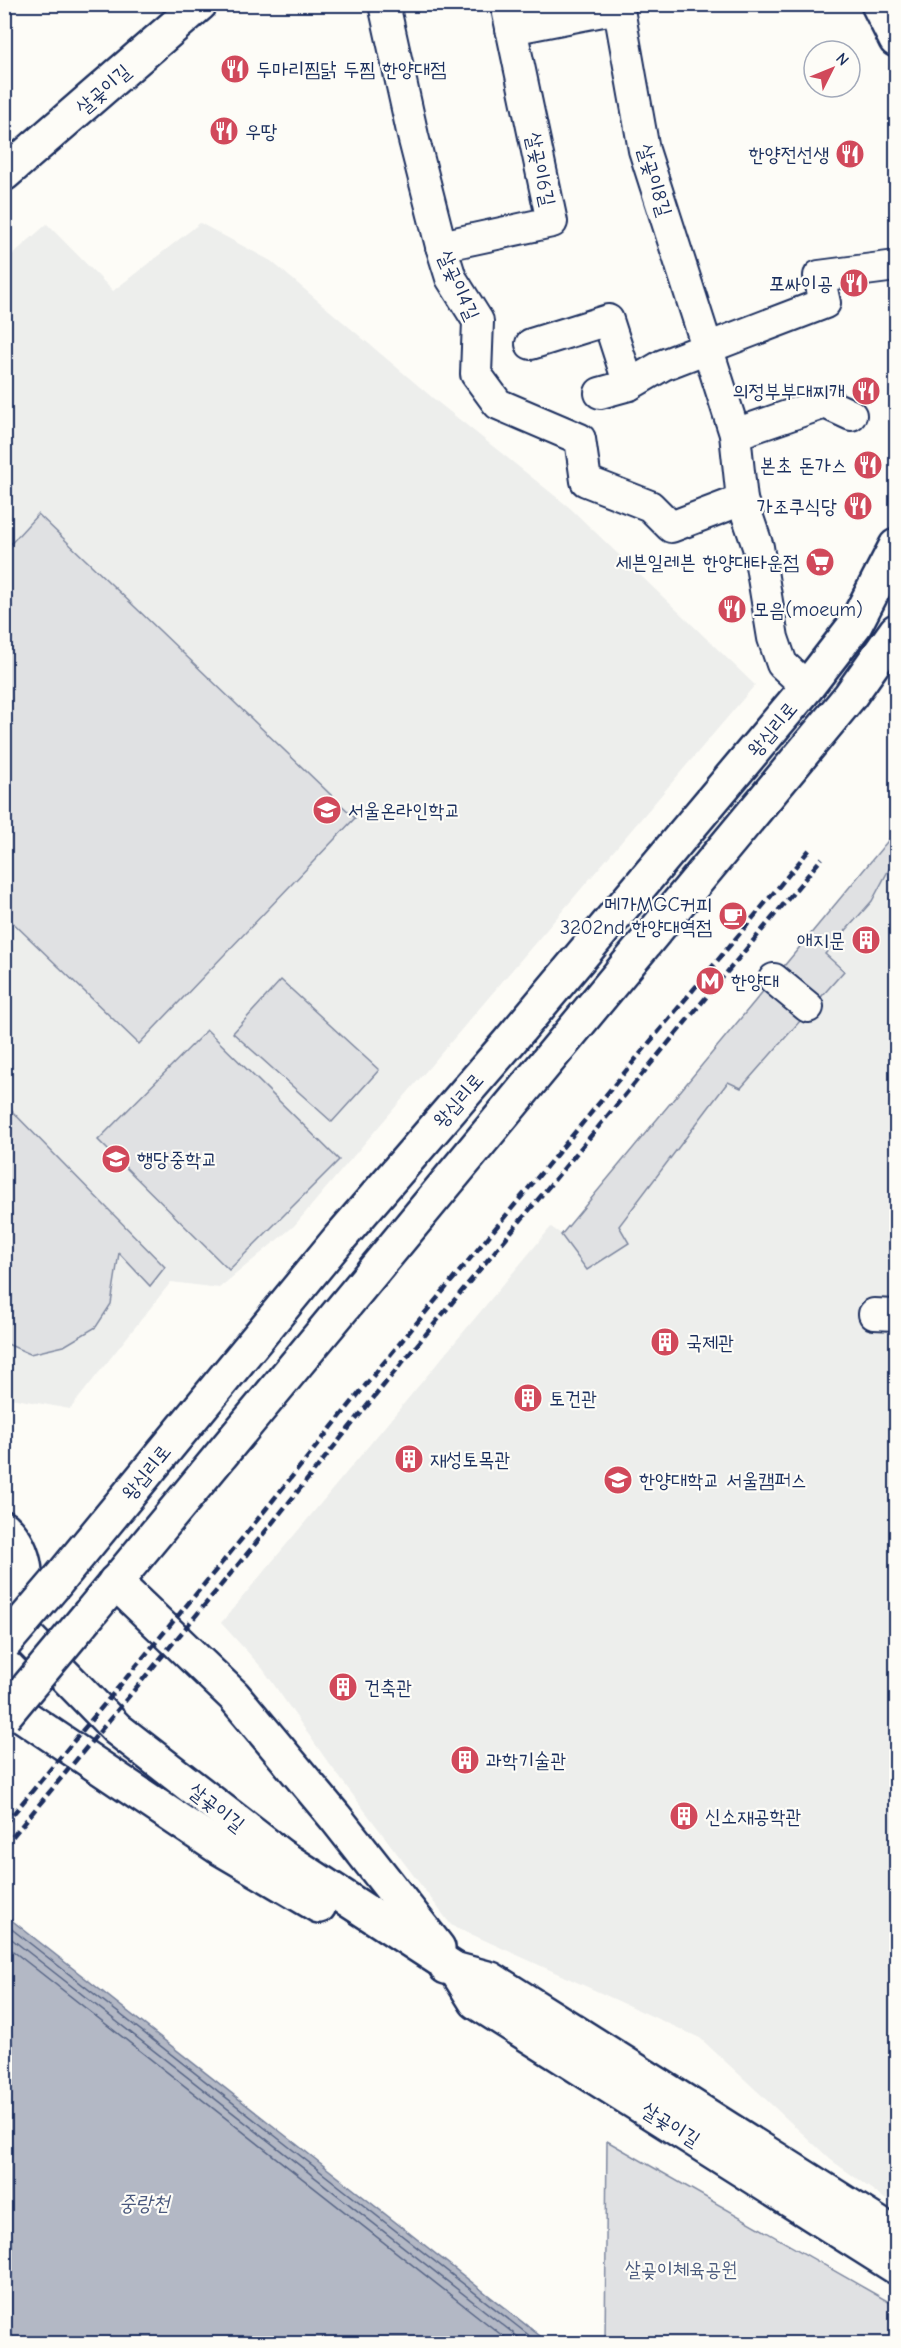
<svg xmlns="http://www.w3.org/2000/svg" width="901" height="2348" viewBox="0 0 901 2348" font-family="'Comic Neue','Poor Story',sans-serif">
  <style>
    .built { fill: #edeeec }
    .green { fill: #e0e1e3; stroke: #7e88a0; stroke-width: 1.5 }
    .water { fill: #b3b8c5; stroke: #76819c; stroke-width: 1.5 }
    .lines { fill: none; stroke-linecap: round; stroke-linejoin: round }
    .shore { stroke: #586687; stroke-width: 1.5 }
    .minor-casing { stroke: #1b2f5e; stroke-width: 34 }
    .major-casing { stroke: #1b2f5e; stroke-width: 38 }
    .minor { stroke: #fdfcf7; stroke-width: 30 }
    .major { stroke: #fdfcf7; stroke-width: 33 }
    .rail { stroke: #1b2f5e; stroke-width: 4.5; stroke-dasharray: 9 4.5; stroke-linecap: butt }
    .major-bridge-casing { stroke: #1b2f5e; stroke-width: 38; stroke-linecap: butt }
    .major-bridge { stroke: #fdfcf7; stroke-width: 33 }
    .labels { text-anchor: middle; stroke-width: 4.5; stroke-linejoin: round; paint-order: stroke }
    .poi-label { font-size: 20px; fill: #1b2f5e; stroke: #fdfcf7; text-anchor: start }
    .street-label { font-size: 20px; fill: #1b2f5e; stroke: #fdfcf7 }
    .park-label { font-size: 20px; fill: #4c5c7f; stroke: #fdfcf7 }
    .water-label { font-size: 21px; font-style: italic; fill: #49587d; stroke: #fdfcf7 }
  </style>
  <rect width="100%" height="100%" fill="#fdfcf7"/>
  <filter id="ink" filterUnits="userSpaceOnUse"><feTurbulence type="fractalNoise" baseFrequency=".0167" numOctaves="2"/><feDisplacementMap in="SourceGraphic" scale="12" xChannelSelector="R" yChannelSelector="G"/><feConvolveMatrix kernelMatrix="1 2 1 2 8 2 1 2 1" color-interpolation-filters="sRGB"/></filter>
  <g filter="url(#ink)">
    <g class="built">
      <path d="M200 223 271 261 440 404 570 508 755 685 294 1226 219 1288 171 1282 70 1409 5 1397 4 262 47 224 113 291Z"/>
      <path d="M896 831V2207L831 2160 700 2038 451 1925 325 1758 263 1669 221 1623 551 1227 561 1234Z"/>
    </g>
    <g class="green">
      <path d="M38 514 355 818 139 1044 5 915V550Z"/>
      <path d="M896 831V856L872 901 825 954 844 971 741 1088 728 1082 619 1226 629 1243 587 1270 561 1235Z"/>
      <path d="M281 980 379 1070 332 1122 233 1033Z"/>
      <path d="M207 1030 339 1160 229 1270 98 1140Z"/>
      <path d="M5 1104 165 1267 150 1286 119 1253 111 1304 96 1327 64 1346 30 1354 5 1343Z"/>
      <path d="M607 2141 896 2306V2343H605Z"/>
    </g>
    <path class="water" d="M5 1915 549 2343H5Z"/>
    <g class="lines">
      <g class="shore">
        <path d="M4 1923 540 2344"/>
        <path d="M4 1933 527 2344"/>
        <path d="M4 1944 513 2344"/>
      </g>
      <g class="minor-casing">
        <g id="minor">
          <path d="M384 4 413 136 441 246 451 278 478 321 476 374 498 404 580 439 586 481 650 506 671 527 742 500"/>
          <path d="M618 4 644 150 735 434 742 500 758 547 773 638 782 664 807 687"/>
          <path d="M511 29 618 8"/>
          <path d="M441 246 552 222 506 4"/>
          <path d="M531 344 608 320 629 385"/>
          <path d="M600 393 629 385 663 365 825 303 819 276 896 266"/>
          <path d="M735 434 825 403 851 415"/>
          <path d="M774 979 808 1007"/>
          <path d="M874 1314 896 1315"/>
        </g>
      </g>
      <g class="major-casing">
        <g id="major">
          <path d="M878 4 896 40"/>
          <path d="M4 174 200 4"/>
          <path d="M4 1528C32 1554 26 1588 23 1622"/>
          <path d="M115 1582 234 1696 335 1817 438 1948"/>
          <path d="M56 1583 338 1240 509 1042 807 687 855 625 896 546"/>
          <path d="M4 1613 117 1729 281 1856 456 1970 476 2002 896 2267"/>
          <path d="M90 1613 850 696 896 631"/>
          <path d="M4 1703 217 1846 319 1906"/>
          <path d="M446 1967 491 1979 896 2235"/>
        </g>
      </g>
      <use href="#minor" class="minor"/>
      <use href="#major" class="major"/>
      <g class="rail">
        <path d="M4 1825 245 1535 381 1366 810 849"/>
        <path d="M4 1847 256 1543 392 1375 822 858"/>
      </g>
      <g class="major-bridge-casing">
        <g id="major-bridge">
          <path d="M4 1644 56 1583"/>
          <path d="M4 1716 90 1613"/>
        </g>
      </g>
      <use href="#major-bridge" class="major-bridge"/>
    </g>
  </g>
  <defs>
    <g id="restaurant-disc" transform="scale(1.5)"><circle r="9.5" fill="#d1495b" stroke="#fdfcf7"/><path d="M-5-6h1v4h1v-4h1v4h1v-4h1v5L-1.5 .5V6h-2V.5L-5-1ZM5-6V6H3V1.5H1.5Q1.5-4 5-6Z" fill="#fff"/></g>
    <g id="supermarket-disc" transform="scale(1.5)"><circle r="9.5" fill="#d1495b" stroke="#fdfcf7"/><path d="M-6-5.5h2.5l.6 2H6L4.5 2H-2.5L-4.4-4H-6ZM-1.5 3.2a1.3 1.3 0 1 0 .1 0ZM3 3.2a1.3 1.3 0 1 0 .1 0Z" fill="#fff"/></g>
    <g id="school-disc" transform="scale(1.5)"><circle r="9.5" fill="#d1495b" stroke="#fdfcf7"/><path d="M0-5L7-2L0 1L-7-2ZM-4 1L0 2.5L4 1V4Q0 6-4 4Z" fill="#fff"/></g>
    <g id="cafe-disc" transform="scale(1.5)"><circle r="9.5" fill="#d1495b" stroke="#fdfcf7"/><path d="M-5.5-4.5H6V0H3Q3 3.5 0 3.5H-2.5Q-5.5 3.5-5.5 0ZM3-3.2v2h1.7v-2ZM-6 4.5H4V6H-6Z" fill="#fff"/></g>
    <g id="building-disc" transform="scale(1.5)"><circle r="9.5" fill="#d1495b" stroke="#fdfcf7"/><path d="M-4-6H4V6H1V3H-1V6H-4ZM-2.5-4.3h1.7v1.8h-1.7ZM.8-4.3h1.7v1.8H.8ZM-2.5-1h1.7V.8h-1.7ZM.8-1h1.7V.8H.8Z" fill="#fff"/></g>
    <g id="metro-disc" transform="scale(1.5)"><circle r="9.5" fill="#d1495b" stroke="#fdfcf7"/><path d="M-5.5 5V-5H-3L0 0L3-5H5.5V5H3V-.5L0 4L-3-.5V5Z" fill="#fff"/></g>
    <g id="university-disc" transform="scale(1.5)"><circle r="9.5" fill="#d1495b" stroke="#fdfcf7"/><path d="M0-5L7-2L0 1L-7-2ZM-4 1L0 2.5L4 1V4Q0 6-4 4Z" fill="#fff"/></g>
  </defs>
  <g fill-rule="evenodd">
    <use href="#restaurant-disc" x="235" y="69"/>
    <use href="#restaurant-disc" x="224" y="131"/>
    <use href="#restaurant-disc" x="850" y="154"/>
    <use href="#restaurant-disc" x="854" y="283"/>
    <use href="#restaurant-disc" x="866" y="391"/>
    <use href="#restaurant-disc" x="868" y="465"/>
    <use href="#restaurant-disc" x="858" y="506"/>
    <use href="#supermarket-disc" x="820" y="562"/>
    <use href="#restaurant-disc" x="732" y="609"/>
    <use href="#school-disc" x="327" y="810"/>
    <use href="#cafe-disc" x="733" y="916"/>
    <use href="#building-disc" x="866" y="940"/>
    <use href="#metro-disc" x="710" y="981"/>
    <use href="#school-disc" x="116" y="1159"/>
    <use href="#building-disc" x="665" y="1342"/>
    <use href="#building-disc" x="528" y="1398"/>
    <use href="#building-disc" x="409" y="1459"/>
    <use href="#university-disc" x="618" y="1480"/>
    <use href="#building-disc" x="343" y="1687"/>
    <use href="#building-disc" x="465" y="1760"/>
    <use href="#building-disc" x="684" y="1816"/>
  </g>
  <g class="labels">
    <g class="poi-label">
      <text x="256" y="76">두마리찜닭 두찜 한양대점</text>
      <text x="245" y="138">우땅</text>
      <text x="829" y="161" text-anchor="end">한양전선생</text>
      <text x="833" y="290" text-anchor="end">포싸이공</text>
      <text x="845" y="398" text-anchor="end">의정부부대찌개</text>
      <text x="847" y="472" text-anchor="end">본초 돈가스</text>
      <text x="837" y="513" text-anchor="end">가조쿠식당</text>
      <text x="799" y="569" text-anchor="end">세븐일레븐 한양대타운점</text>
      <text x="753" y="616">모음(moeum)</text>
      <text x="348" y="817">서울온라인학교</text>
      <text x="712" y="911" text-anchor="end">메가MGC커피<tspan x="712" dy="23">3202nd 한양대역점</tspan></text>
      <text x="845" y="947" text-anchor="end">애지문</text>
      <text x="731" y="988">한양대</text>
      <text x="137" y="1166">행당중학교</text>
      <text x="686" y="1349">국제관</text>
      <text x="549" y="1405">토건관</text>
      <text x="430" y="1466">재성토목관</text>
      <text x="639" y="1487">한양대학교 서울캠퍼스</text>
      <text x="364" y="1694">건축관</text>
      <text x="486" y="1767">과학기술관</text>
      <text x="705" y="1823">신소재공학관</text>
    </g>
    <g class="street-label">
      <text transform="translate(103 89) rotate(-41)" y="7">살곶이길</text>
      <text transform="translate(541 169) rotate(78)" y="7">살곶이6길</text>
      <text transform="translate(655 180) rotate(73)" y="7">살곶이8길</text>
      <text transform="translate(459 285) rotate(66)" y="7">살곶이4길</text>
      <text transform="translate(772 729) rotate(-50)" y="7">왕십리로</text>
      <text transform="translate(458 1100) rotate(-49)" y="7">왕십리로</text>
      <text transform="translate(146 1472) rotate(-51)" y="7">왕십리로</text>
      <text transform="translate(217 1807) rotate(38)" y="7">살곶이길</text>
      <text transform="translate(671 2124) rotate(32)" y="7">살곶이길</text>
    </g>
    <g class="park-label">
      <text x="681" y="2276">살곶이체육공원</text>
    </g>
    <g class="water-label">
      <text x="144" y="2210">중랑천</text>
    </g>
  </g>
  <rect width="901" height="2348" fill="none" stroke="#fdfcf7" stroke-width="24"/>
  <rect x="12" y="12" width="877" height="2324" fill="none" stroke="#1b2f5e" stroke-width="2" filter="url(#ink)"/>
  <g transform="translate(832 69) rotate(47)"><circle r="28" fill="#fdfcf7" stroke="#a3aaba" stroke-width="1.5"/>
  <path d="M0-4.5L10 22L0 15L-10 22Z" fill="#d1495b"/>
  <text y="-9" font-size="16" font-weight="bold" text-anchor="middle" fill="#1b2f5e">N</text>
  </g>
</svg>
